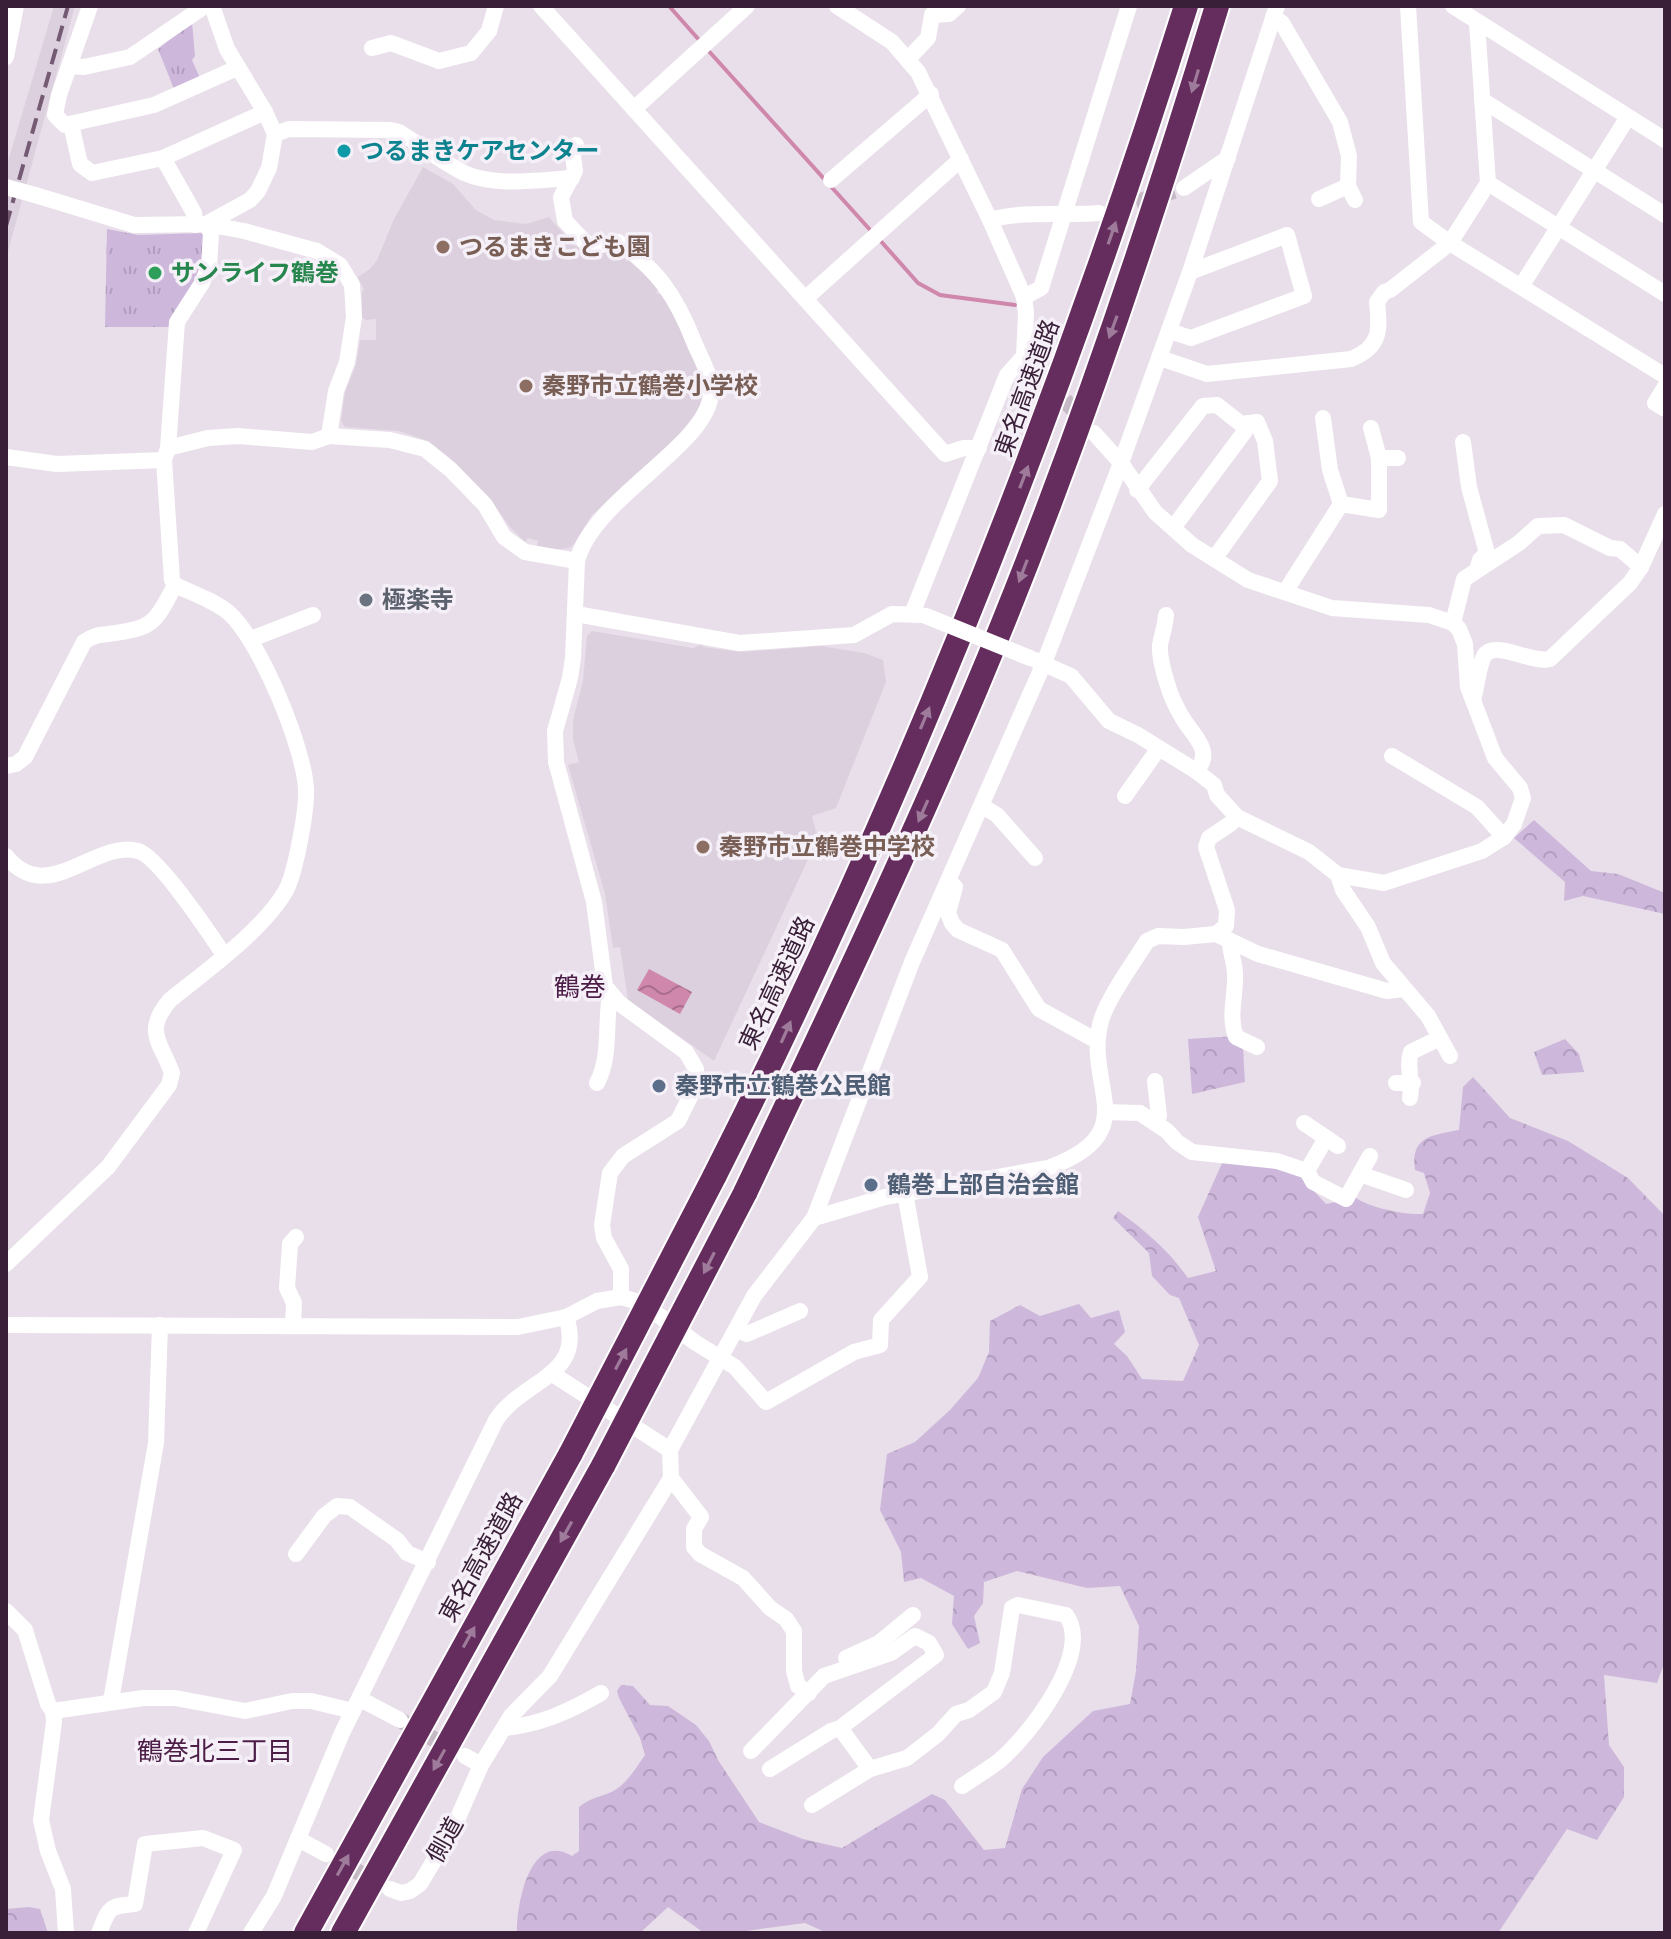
<svg xmlns="http://www.w3.org/2000/svg" width="1671" height="1939" viewBox="0 0 1671 1939" font-family="Jost,'Noto Sans JP',sans-serif">
  <style>
    .built { fill: #dcd0de }
    .forest { fill: url(#forest-crowns) }
    .park { fill: url(#park-tufts) }
    .water { fill: url(#water-waves) }
    .lines { fill: none; stroke-linecap: round; stroke-linejoin: round }
    .stream { stroke: #cf87ab; stroke-width: 4 }
    .minor-tunnel { stroke: #c6b9c6; stroke-width: 16; stroke-dasharray: 16 8; stroke-linecap: butt }
    .highway-casing { stroke: #fff; stroke-width: 28 }
    .minor { stroke: #fff; stroke-width: 16 }
    .highway { stroke: #652d5e; stroke-width: 24 }
    .rail { stroke: #755a74; stroke-width: 4; stroke-dasharray: 16 8; stroke-linecap: butt }
    .highway-bridge-casing { stroke: #fff; stroke-width: 28; stroke-linecap: butt }
    .minor-bridge { stroke: #fff; stroke-width: 16 }
    .highway-bridge { stroke: #652d5e; stroke-width: 24 }
    .oneway { fill: #9f7b9b }
    .culture-dot { fill: #0f9aa8; stroke: #f5eff7; stroke-width: 3 }
    .education-dot { fill: #8d6e63; stroke: #f5eff7; stroke-width: 3 }
    .leisure-dot { fill: #2e9e5b; stroke: #f5eff7; stroke-width: 3 }
    .worship-dot { fill: #6b7280; stroke: #f5eff7; stroke-width: 3 }
    .service-dot { fill: #5c6f8a; stroke: #f5eff7; stroke-width: 3 }
    .labels { text-anchor: middle; stroke-width: 7; stroke-linejoin: round; paint-order: stroke }
    .culture-label { font-size: 24px; font-weight: bold; fill: #0d838f; stroke: #f5eff7; text-anchor: start }
    .education-label { font-size: 24px; font-weight: bold; fill: #785e54; stroke: #f5eff7; text-anchor: start }
    .leisure-label { font-size: 24px; font-weight: bold; fill: #27864d; stroke: #f5eff7; text-anchor: start }
    .street-label { font-size: 24px; fill: #392038; stroke: #f5eff7 }
    .worship-label { font-size: 24px; font-weight: bold; fill: #5b616d; stroke: #f5eff7; text-anchor: start }
    .service-label { font-size: 24px; font-weight: bold; fill: #4e5e75; stroke: #f5eff7; text-anchor: start }
    .neighbourhood-label { font-size: 26px; fill: #4b1d47; stroke: #f5eff7 }
  </style>
  <defs>
    <pattern id="forest-crowns" width="20" height="18" patternUnits="userSpaceOnUse" patternTransform="scale(2)"><rect width="20" height="18" fill="#cdb7db"/><path d="M2 6a3 3 0 1 1 6 0M12 15a3 3 0 1 1 6 0" fill="none" stroke="#b19dbd"/></pattern>
    <pattern id="park-tufts" width="24" height="20" patternUnits="userSpaceOnUse" patternTransform="scale(2)"><rect width="24" height="20" fill="#cdb7db"/><path d="M3 7l-1-3M5 7V3M7 7l1-3M15 17l-1-3M17 17v-4M19 17l1-3" fill="none" stroke="#b19dbd"/></pattern>
    <pattern id="water-waves" width="16" height="10" patternUnits="userSpaceOnUse" patternTransform="scale(2)"><rect width="16" height="10" fill="#cf87ab"/><path d="M0 5q4-4 8 0t8 0" fill="none" stroke="#a96e8c"/></pattern>
  </defs>
  <rect width="100%" height="100%" fill="#e9dfea"/>
  <g class="built">
    <path d="M54 6H75L6 259V168Z"/>
    <path d="M423 167 453 184 476 210 494 220 526 224 549 217 573 245 588 252 616 248 661 284 656 293 666 296 706 381 705 397 695 421 592 515 574 544 569 548 554 550 537 546 538 541 528 538 525 542 510 527 489 497 450 458 428 441 399 431 345 427 341 421 345 392 356 365 360 340H376V319L366 320 362 317V291L364 290 358 277 370 269 377 260 394 219Z"/>
    <path d="M592 631 693 648 703 644V647L742 652 821 646 864 653 883 660 886 682 836 808 812 816 819 843 812 851 714 1061 628 1000 620 947 613 948 605 894 568 765 579 762 573 740V720L583 681 587 636Z"/>
  </g>
  <g class="forest">
    <path d="M1534 820 1591 871 1618 874 1665 893V914L1583 896 1564 901 1565 882 1514 838Z"/>
    <path d="M1237 1036 1243 1049 1245 1082 1192 1094 1188 1039Z"/>
    <path d="M1565 1039 1579 1054 1584 1072 1542 1075 1534 1052Z"/>
    <path d="M1473 1077 1510 1118 1568 1141 1628 1178 1665 1216V1661L1657 1683 1604 1675 1609 1745 1624 1767V1797L1597 1840 1567 1829 1498 1933H827L805 1923 731 1933H704L668 1907 640 1933H497L517 1931C517 1901 531 1831 572 1856L579 1851V1807C590 1798 597 1798 609 1793 626 1786 635 1769 645 1755L640 1738 619 1698 617 1691 621 1685 633 1686 650 1705 668 1706 696 1725 709 1741 718 1760 759 1822 803 1839 842 1848 932 1794 945 1800 984 1850 1005 1848 1022 1789 1043 1757 1093 1711 1130 1704 1136 1671 1139 1626 1120 1586 1087 1588 1017 1571 984 1582 983 1603 974 1616 980 1643 968 1649 952 1624 954 1596 921 1578 904 1582 901 1552 880 1510 887 1454 915 1442 950 1410 978 1378 989 1352 990 1321 1020 1305 1040 1316 1079 1304 1091 1318 1119 1310 1125 1332 1114 1344 1127 1356 1142 1379 1183 1381 1199 1345 1179 1298 1170 1295 1152 1276 1149 1253 1113 1218 1118 1211C1146 1231 1168 1250 1188 1278L1216 1271 1198 1217 1223 1161 1295 1171 1326 1204 1356 1198C1371 1208 1405 1215 1423 1214L1430 1193 1424 1173 1415 1170C1410 1136 1433 1135 1459 1130L1463 1087Z"/>
    <path d="M29 1907 40 1909 48 1933H6V1909Z"/>
  </g>
  <g class="park">
    <path d="M192 22 195 56 192 60 200 78 174 89 158 49Z"/>
    <path d="M107 229 138 235 206 233 201 269 173 327H105Z"/>
  </g>
  <path class="water" d="M649 969 692 992 680 1014 637 990Z"/>
  <g class="lines">
    <g class="stream">
      <path d="M669 6 700 41"/>
      <path d="M706 48 872 232"/>
      <path d="M878 238 918 283 940 295 1015 305"/>
    </g>
    <g class="minor-tunnel">
      <path d="M1113 209 1184 188"/>
      <path d="M1033 364 1085 423"/>
      <path d="M400 1720 455 1751"/>
      <path d="M335 1859 381 1885"/>
    </g>
    <g class="highway-casing">
      <g id="highway">
        <path d="M714 1177C904 801 1059 408 1186 6"/>
        <path d="M745 1193C824 1027 903 861 975 691 1069 468 1147 237 1217 6"/>
        <path d="M306 1933 571 1453"/>
        <path d="M343 1933 604 1464"/>
      </g>
    </g>
    <g class="minor">
      <path d="M90 6 59 95 55 115 65 125 154 105 237 68"/>
      <path d="M541 6 945 454 964 448H979"/>
      <path d="M837 6 892 42 918 72 990 220 1024 297 1026 313 1024 356 1007 375 912 614"/>
      <path d="M1408 6 1421 222 1450 243 1665 376"/>
      <path d="M1453 6 1665 140"/>
      <path d="M1273 17 1282 23 1340 122 1349 156 1348 186 1355 200"/>
      <path d="M372 48 391 43 439 61 471 53 489 31 496 6"/>
      <path d="M6 57 16 6"/>
      <path d="M908 59 928 38 932 15 949 14 958 6"/>
      <path d="M70 66 84 67 130 57 205 6"/>
      <path d="M1482 100 1665 215"/>
      <path d="M634 109 747 6"/>
      <path d="M71 124 80 164 92 173 163 158 265 112"/>
      <path d="M275 134 289 129 391 130 399 132C420 145 442 162 464 173 496 187 538 180 572 178"/>
      <path d="M576 145 573 156 575 171 561 197 565 221 586 243 596 246 618 242C658 270 676 296 694 342 700 357 712 376 711 393 708 446 594 497 577 561L573 658 570 678 555 731 556 762 594 902 605 986 619 1003 686 1052 696 1069V1085L678 1121 623 1156 610 1173 602 1225 604 1238 621 1269V1297"/>
      <path d="M163 158 194 213 195 225"/>
      <path d="M831 180 931 94"/>
      <path d="M1488 183 1665 294"/>
      <path d="M1184 188 1228 158"/>
      <path d="M35 195 134 225 206 224 244 231 317 251 340 265 352 285 354 317 347 362 336 391 329 436"/>
      <path d="M1319 199 1348 186"/>
      <path d="M990 220C1026 210 1062 216 1099 213"/>
      <path d="M206 224 250 200 258 191 269 168 275 134 265 112 227 49 212 6"/>
      <path d="M1522 285 1628 117"/>
      <path d="M1024 297 1041 288 1129 6"/>
      <path d="M806 298 961 159"/>
      <path d="M1169 331 1191 338 1304 296 1287 235 1190 272"/>
      <path d="M1160 358 1207 374 1351 359C1381 347 1380 330 1377 302L1384 292 1390 290 1450 243 1488 183 1477 23"/>
      <path d="M1665 387 1655 403 1665 409"/>
      <path d="M1323 418 1330 470 1341 504"/>
      <path d="M1463 442 1469 487 1487 553 1480 560 1478 567"/>
      <path d="M168 448 177 322 202 283 209 266 211 233 206 224"/>
      <path d="M6 457 57 464 164 460"/>
      <path d="M1379 458H1398"/>
      <path d="M1137 490 1203 406 1217 405 1241 424 1257 422 1265 441 1270 481 1214 559"/>
      <path d="M1341 504 1379 510V458L1371 428"/>
      <path d="M1173 528 1245 431 1246 425"/>
      <path d="M1285 592 1341 504"/>
      <path d="M576 614 739 643 854 635 892 614 921 615"/>
      <path d="M1166 615C1165 628 1162 634 1160 645 1159 655 1164 674 1167 683 1170 694 1176 707 1182 717 1192 735 1215 751 1196 771"/>
      <path d="M1453 623 1464 579 1519 543 1538 526 1564 525 1610 548 1620 549 1641 567"/>
      <path d="M251 639 313 615"/>
      <path d="M1035 660 1071 676 1109 721 1138 735 1196 771 1214 785 1217 795 1237 817 1309 852 1338 875 1384 883 1482 851 1504 837 1514 824 1523 798 1520 788 1495 758 1468 687 1465 644 1459 629 1453 623 1429 615 1332 608 1248 580 1192 545 1155 512 1121 463 1094 433"/>
      <path d="M1473 700C1477 687 1478 668 1484 656 1494 639 1532 664 1550 659L1630 583 1641 567 1665 514"/>
      <path d="M1392 756 1477 807 1504 837"/>
      <path d="M6 766 16 764 25 757 84 642C92 636 98 635 108 634 153 628 154 625 175 585"/>
      <path d="M1125 796 1159 748"/>
      <path d="M982 806 997 815 1035 858"/>
      <path d="M6 856C47 908 95 839 138 851 158 856 210 934 224 955"/>
      <path d="M1338 875 1343 890 1368 927 1383 963 1428 1016 1450 1056"/>
      <path d="M953 885 955 887 948 913 952 923 958 930 1002 950 1039 1009 1097 1041"/>
      <path d="M1216 934 1226 926 1227 910 1206 847 1209 838 1230 824 1237 817"/>
      <path d="M1230 942C1230 953 1235 963 1235 974 1236 996 1228 1016 1236 1037L1257 1047"/>
      <path d="M1155 1081 1159 1116 1155 1123"/>
      <path d="M597 1083C611 1057 605 1023 610 994"/>
      <path d="M1396 1083H1413"/>
      <path d="M1410 1098C1413 1083 1406 1065 1411 1052L1440 1038"/>
      <path d="M1106 1112 1140 1113 1167 1131 1177 1142 1192 1152 1277 1161 1307 1171 1313 1182 1346 1199 1370 1156"/>
      <path d="M1304 1123 1338 1146"/>
      <path d="M1307 1171 1326 1138"/>
      <path d="M1360 1174 1406 1190"/>
      <path d="M814 1218 885 1197 1048 1168C1147 1132 1083 1086 1101 1021 1107 999 1134 962 1147 941L1158 936 1184 937 1216 934 1258 954 1387 991 1403 989"/>
      <path d="M6 1264 108 1167 169 1085 172 1073C161 1042 143 1032 170 1000 206 971 262 931 285 892 295 876 307 810 306 790 305 750 260 640 229 613 215 601 192 593 175 585L172 580 164 460 168 448 208 438 238 436 312 442 329 436 390 440 425 449 451 470 485 505 504 537 525 552 577 561"/>
      <path d="M6 1325 518 1327 566 1317 597 1301 621 1297 642 1303 696 1343 735 1367 766 1402 854 1352 880 1345 881 1320 920 1277 905 1193"/>
      <path d="M293 1325 294 1303 287 1288 290 1244 296 1237"/>
      <path d="M736 1330 747 1334 800 1311"/>
      <path d="M551 1373 670 1450"/>
      <path d="M296 1554 324 1516 337 1506 350 1507 397 1540 407 1553 428 1562"/>
      <path d="M6 1611 25 1630 48 1704 53 1711 54 1722 41 1820 48 1851 63 1889 66 1933"/>
      <path d="M846 1658 879 1643 913 1615"/>
      <path d="M809 1693 798 1686 794 1671V1631L786 1619 770 1608 743 1578 700 1554 694 1547V1529L701 1517 671 1478 670 1450 754 1296 814 1218 912 962 1044 663 1121 463 1190 272 1277 6"/>
      <path d="M360 1699 400 1720"/>
      <path d="M111 1701 156 1443 160 1325"/>
      <path d="M53 1711 143 1698H175L245 1711 292 1701H311L353 1711"/>
      <path d="M504 1728C540 1725 570 1711 601 1693"/>
      <path d="M840 1728 870 1769 907 1758 938 1734 956 1714 969 1710 994 1692 1002 1673 1012 1608 1018 1605 1066 1615C1094 1653 1028 1737 999 1761 987 1770 974 1778 962 1786"/>
      <path d="M751 1751 824 1676 891 1653 915 1636 929 1643 936 1655 840 1728 831 1731 770 1769"/>
      <path d="M465 1756 481 1765"/>
      <path d="M812 1805 870 1769"/>
      <path d="M298 1839 326 1854"/>
      <path d="M390 1889 401 1893 410 1891 420 1884 453 1829 481 1765 511 1716 550 1676 671 1478"/>
      <path d="M99 1933C109 1908 108 1906 135 1904L145 1844 203 1838 234 1850 196 1933"/>
      <path d="M251 1933 274 1896 342 1733 496 1420C523 1379 586 1376 566 1317"/>
    </g>
    <use href="#highway" class="highway"/>
    <path class="rail" d="M6 226 68 6"/>
    <g class="highway-bridge-casing">
      <g id="highway-bridge">
        <path d="M571 1453 714 1177"/>
        <path d="M604 1464 745 1193"/>
      </g>
    </g>
    <g class="minor-bridge">
      <path d="M6 187 35 195"/>
      <path d="M926 616 1030 658"/>
    </g>
    <use href="#highway-bridge" class="highway-bridge"/>
  </g>
  <defs><path id="oneway-solid" d="M-6-.8H1V-3.2L6.5 0L1 3.2V.8H-6Z" transform="scale(2)"/></defs>
  <g class="oneway">
    <use href="#oneway-solid" transform="translate(1195 81) rotate(107)"/>
    <use href="#oneway-solid" transform="translate(1112 233) rotate(-71)"/>
    <use href="#oneway-solid" transform="translate(1113 327) rotate(110)"/>
    <use href="#oneway-solid" transform="translate(1024 477) rotate(-69)"/>
    <use href="#oneway-solid" transform="translate(1023 571) rotate(111)"/>
    <use href="#oneway-solid" transform="translate(925 718) rotate(-67)"/>
    <use href="#oneway-solid" transform="translate(923 811) rotate(114)"/>
    <use href="#oneway-solid" transform="translate(786 1032) rotate(-66)"/>
    <use href="#oneway-solid" transform="translate(709 1263) rotate(117)"/>
    <use href="#oneway-solid" transform="translate(621 1359) rotate(-62)"/>
    <use href="#oneway-solid" transform="translate(566 1532) rotate(119)"/>
    <use href="#oneway-solid" transform="translate(469 1637) rotate(-61)"/>
    <use href="#oneway-solid" transform="translate(439 1760) rotate(119)"/>
    <use href="#oneway-solid" transform="translate(343 1865) rotate(-61)"/>
  </g>
  <circle class="culture-dot" cx="344" cy="151" r="8"/>
  <g class="education-dot">
    <circle cx="443" cy="247" r="8"/>
    <circle cx="526" cy="386" r="8"/>
    <circle cx="703" cy="847" r="8"/>
  </g>
  <circle class="leisure-dot" cx="155" cy="273" r="8"/>
  <circle class="worship-dot" cx="366" cy="600" r="8"/>
  <g class="service-dot">
    <circle cx="659" cy="1086" r="8"/>
    <circle cx="871" cy="1185" r="8"/>
  </g>
  <g class="labels">
    <g class="culture-label">
      <text x="360" y="159">つるまきケアセンター</text>
    </g>
    <g class="education-label">
      <text x="459" y="255">つるまきこども園</text>
      <text x="542" y="394">秦野市立鶴巻小学校</text>
      <text x="719" y="855">秦野市立鶴巻中学校</text>
    </g>
    <g class="leisure-label">
      <text x="171" y="281">サンライフ鶴巻</text>
    </g>
    <g class="street-label">
      <text transform="translate(1027 388) rotate(-70)" y="8">東名高速道路</text>
      <text transform="translate(777 983) rotate(-65)" y="8">東名高速道路</text>
      <text transform="translate(481 1557) rotate(-61)" y="8">東名高速道路</text>
      <text transform="translate(445 1840) rotate(-61)" y="8">側道</text>
    </g>
    <g class="worship-label">
      <text x="382" y="608">極楽寺</text>
    </g>
    <g class="service-label">
      <text x="675" y="1094">秦野市立鶴巻公民館</text>
      <text x="887" y="1193">鶴巻上部自治会館</text>
    </g>
    <g class="neighbourhood-label">
      <text x="580" y="996">鶴巻</text>
      <text x="215" y="1760">鶴巻北三丁目</text>
    </g>
  </g>
  <rect width="1671" height="1939" fill="none" stroke="#392038" stroke-width="16"/>
</svg>
